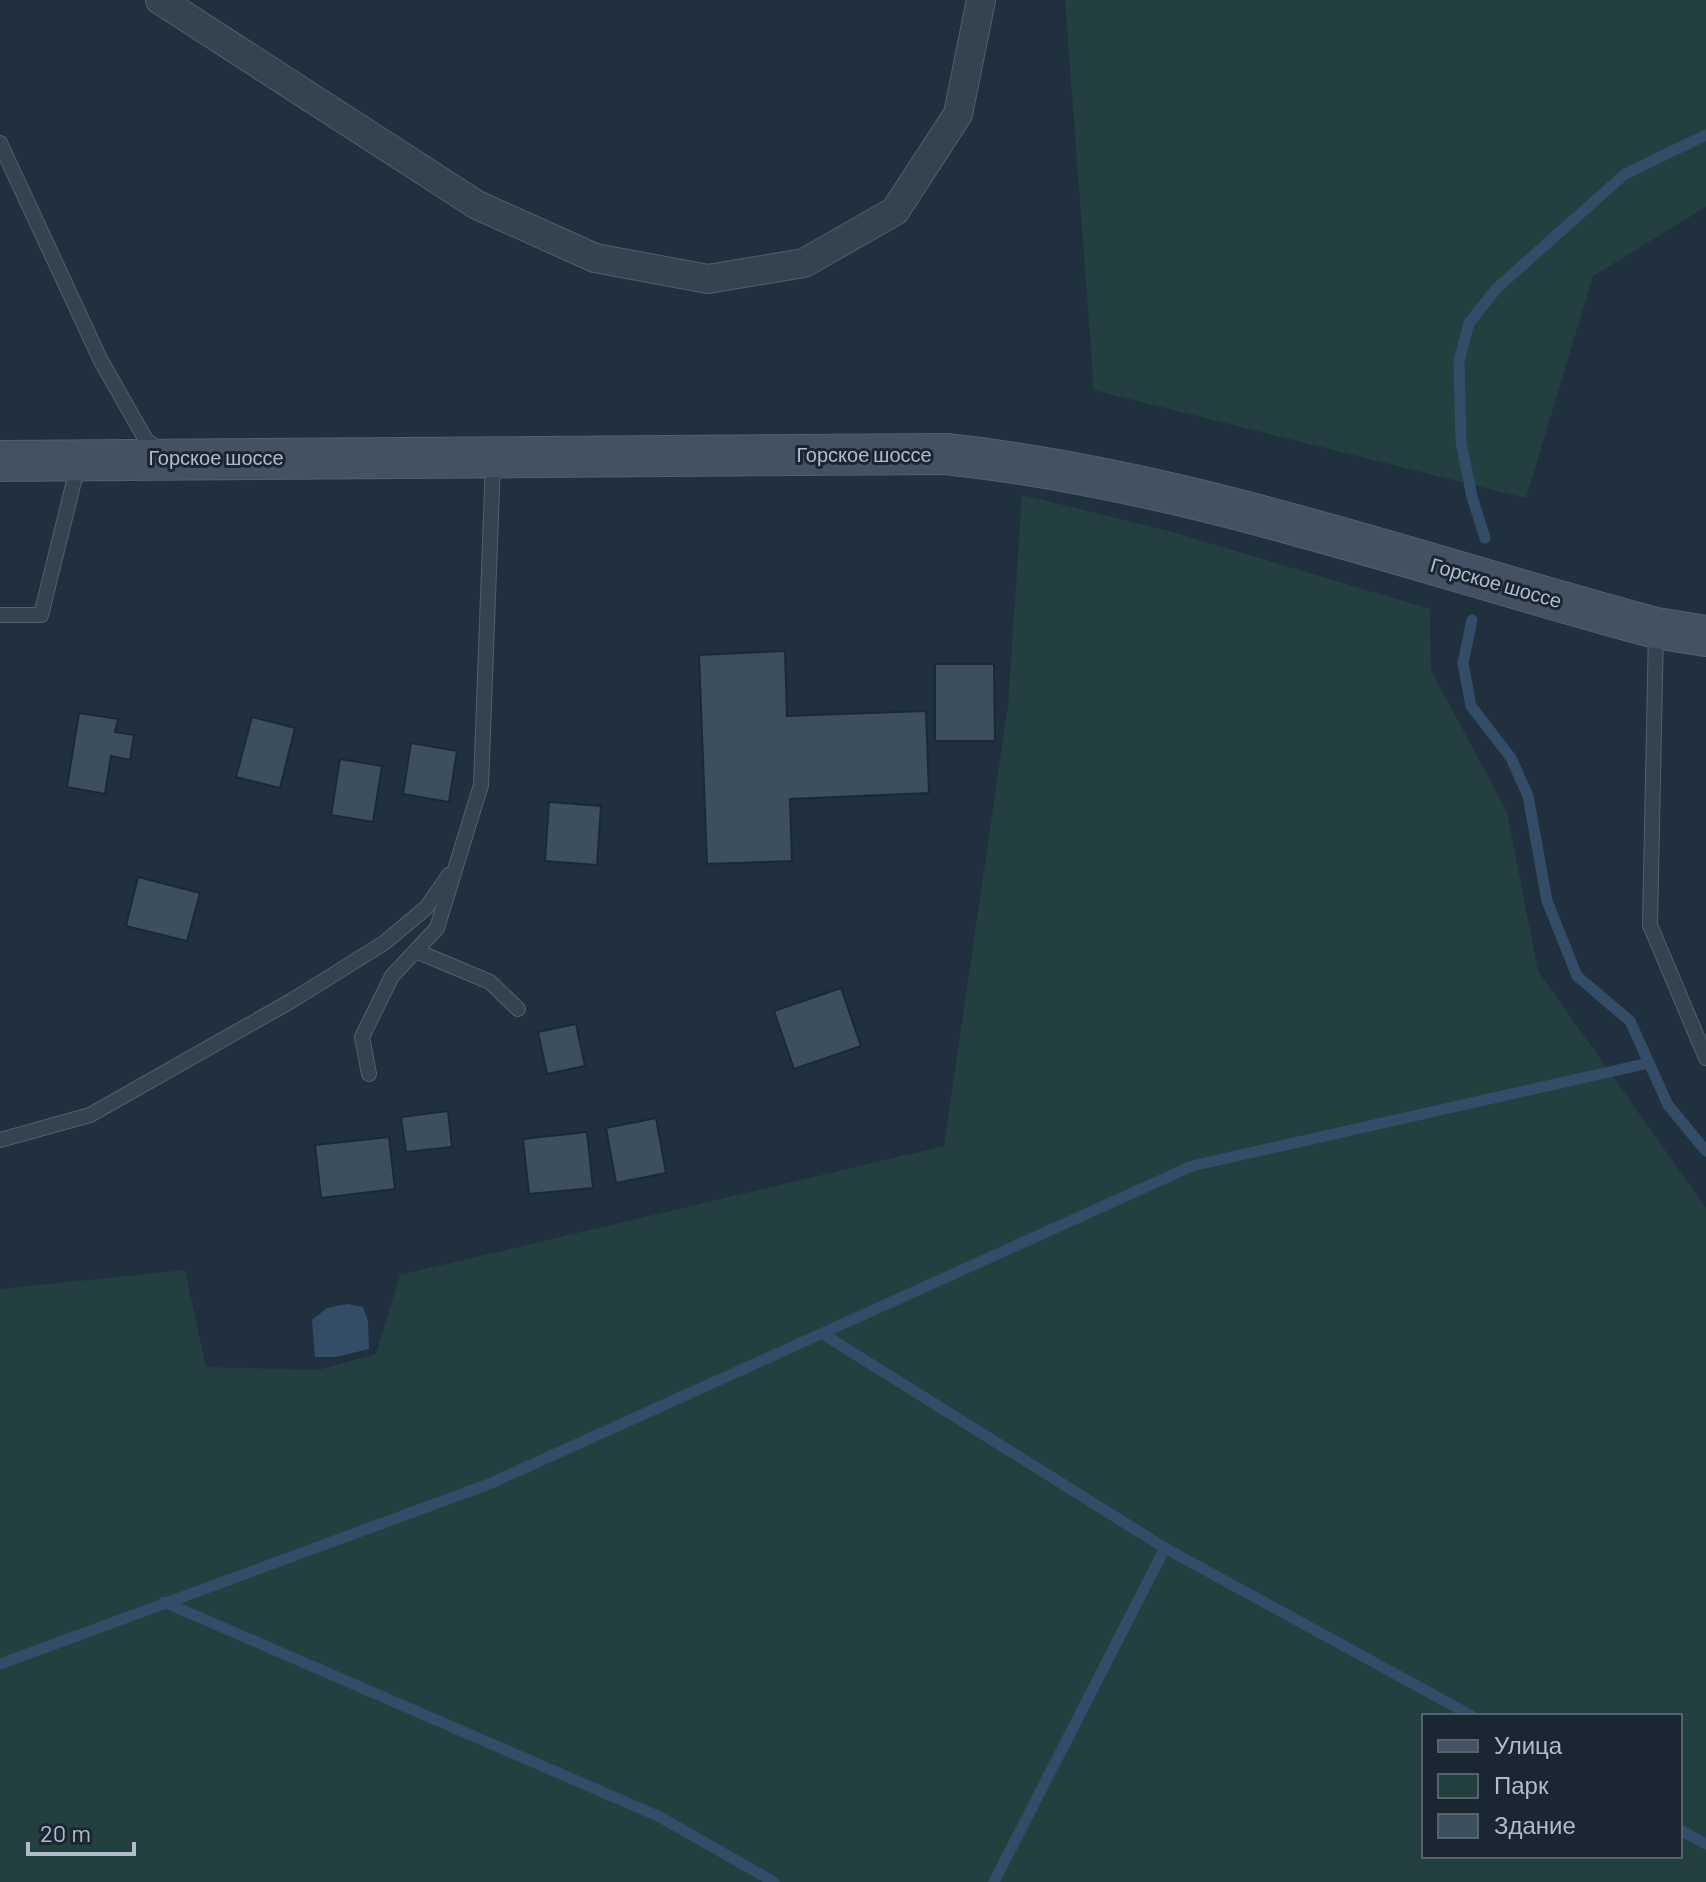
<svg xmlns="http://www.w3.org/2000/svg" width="1706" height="1882" viewBox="0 0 1706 1882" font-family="Barlow,sans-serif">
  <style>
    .green { fill: #233f40; fill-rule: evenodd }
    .water { fill: #334d68 }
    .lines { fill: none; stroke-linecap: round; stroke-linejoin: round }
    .stream { stroke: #334d68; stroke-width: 11 }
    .building { fill: #3c4f5e; stroke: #1c2935; stroke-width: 2 }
    .service-casing { stroke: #535f6c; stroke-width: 16 }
    .minor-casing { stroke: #535f6c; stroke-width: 30 }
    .secondary-casing { stroke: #535f6c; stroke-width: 42 }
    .service { stroke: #35424f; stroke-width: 14 }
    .minor { stroke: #35424f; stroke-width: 28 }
    .secondary { stroke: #435162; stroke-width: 40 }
    .labels { text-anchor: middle; stroke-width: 6; stroke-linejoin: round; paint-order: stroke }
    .street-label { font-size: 20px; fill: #b1bcca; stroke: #1a2733 }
  </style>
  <rect width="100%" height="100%" fill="#21303f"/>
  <g class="green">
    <path d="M1065 0H1706V207L1593 276 1526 498 1094 390Z"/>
    <path d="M1022 495 1169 531 1430 609 1431 670 1507 812 1538 971 1706 1208V1882H0V1289L185 1270 206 1367 318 1370 376 1354 400 1275 944 1146 1008 705ZM1680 1716V1856H1424V1716Z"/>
  </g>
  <path class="water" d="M347 1304 363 1307 368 1321 369 1349 336 1357H315L312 1320 327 1308Z"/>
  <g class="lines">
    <g class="stream">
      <path d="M1485 538 1472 497 1461 442 1459 361 1469 323 1497 288 1625 174 1706 135"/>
      <path d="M1472 620 1463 663 1471 706 1511 758 1528 796 1547 901 1577 976 1630 1021 1668 1105 1706 1151"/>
      <path d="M823 1334 1165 1548 1472 1716"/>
      <path d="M164 1602 660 1817 774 1882"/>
      <path d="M0 1664 489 1484 1192 1166 1649 1063"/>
      <path d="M1680 1830 1706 1844"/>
      <path d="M994 1882 1165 1548"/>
    </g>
  </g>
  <g class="building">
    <path d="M785 651 787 716 926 711 929 793 790 799 792 861 707 864 699 655Z"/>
    <path d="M935 664H994L995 741H935Z"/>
    <path d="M79 713 118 719 115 732 134 735 130 760 111 756 105 794 67 787Z"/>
    <path d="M252 717 295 728 280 788 236 777Z"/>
    <path d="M411 743 457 751 449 802 403 794Z"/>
    <path d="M340 759 382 766 373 822 331 815Z"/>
    <path d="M549 802 601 806 597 865 545 861Z"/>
    <path d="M138 877 200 893 187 941 126 926Z"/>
    <path d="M841 988 861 1046 794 1069 774 1011Z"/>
    <path d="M576 1024 585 1066 547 1074 538 1032Z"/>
    <path d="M448 1111 452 1147 406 1152 401 1117Z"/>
    <path d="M656 1118 666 1173 616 1183 606 1128Z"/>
    <path d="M587 1132 593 1188 529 1194 523 1139Z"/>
    <path d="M389 1137 395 1189 321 1198 315 1145Z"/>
  </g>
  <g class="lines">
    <g class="service-casing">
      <g id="service">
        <path d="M0 143 101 361 146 440 159 449"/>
        <path d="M0 615H41L78 465"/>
        <path d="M1656 630 1650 925 1706 1058"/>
        <path d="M416 951 490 982 518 1009"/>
        <path d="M369 1074 362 1037 392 976 437 928 481 785 493 462"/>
        <path d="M0 1140 90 1115 291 1001 384 943 426 908 449 875"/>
      </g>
    </g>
    <g class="minor-casing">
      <path id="minor" d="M160 0 477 205 595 258 708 279 804 263 895 211 958 114 981 0"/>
    </g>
    <g class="secondary-casing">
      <path id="secondary" d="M0 461 946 454C1189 480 1420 565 1656 628L1706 636"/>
    </g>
    <use href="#service" class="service"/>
    <use href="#minor" class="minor"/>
    <use href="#secondary" class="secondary"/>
  </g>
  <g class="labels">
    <g class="street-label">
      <text x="864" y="462">Горское шоссе</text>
      <text x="216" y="465">Горское шоссе</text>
      <text transform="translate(1496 583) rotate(16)" y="7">Горское шоссе</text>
    </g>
  </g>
  <rect x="1422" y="1714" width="260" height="144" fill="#1a2733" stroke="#56636f" stroke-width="2"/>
  <rect x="1438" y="1740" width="40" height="12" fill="#435162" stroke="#56636f" stroke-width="2"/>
  <text x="1494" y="1754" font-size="24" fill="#b1bcca">Улица</text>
  <rect x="1438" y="1774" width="40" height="24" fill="#233f40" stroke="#56636f" stroke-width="2"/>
  <text x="1494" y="1794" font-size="24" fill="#b1bcca">Парк</text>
  <rect x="1438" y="1814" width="40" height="24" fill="#3c4f5e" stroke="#56636f" stroke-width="2"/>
  <text x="1494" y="1834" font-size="24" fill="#b1bcca">Здание</text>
  <path d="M28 1842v12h106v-12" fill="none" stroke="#b1bcca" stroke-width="4"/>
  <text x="40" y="1842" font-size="24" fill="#b1bcca" stroke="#1a2733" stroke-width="6" paint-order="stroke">20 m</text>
</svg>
